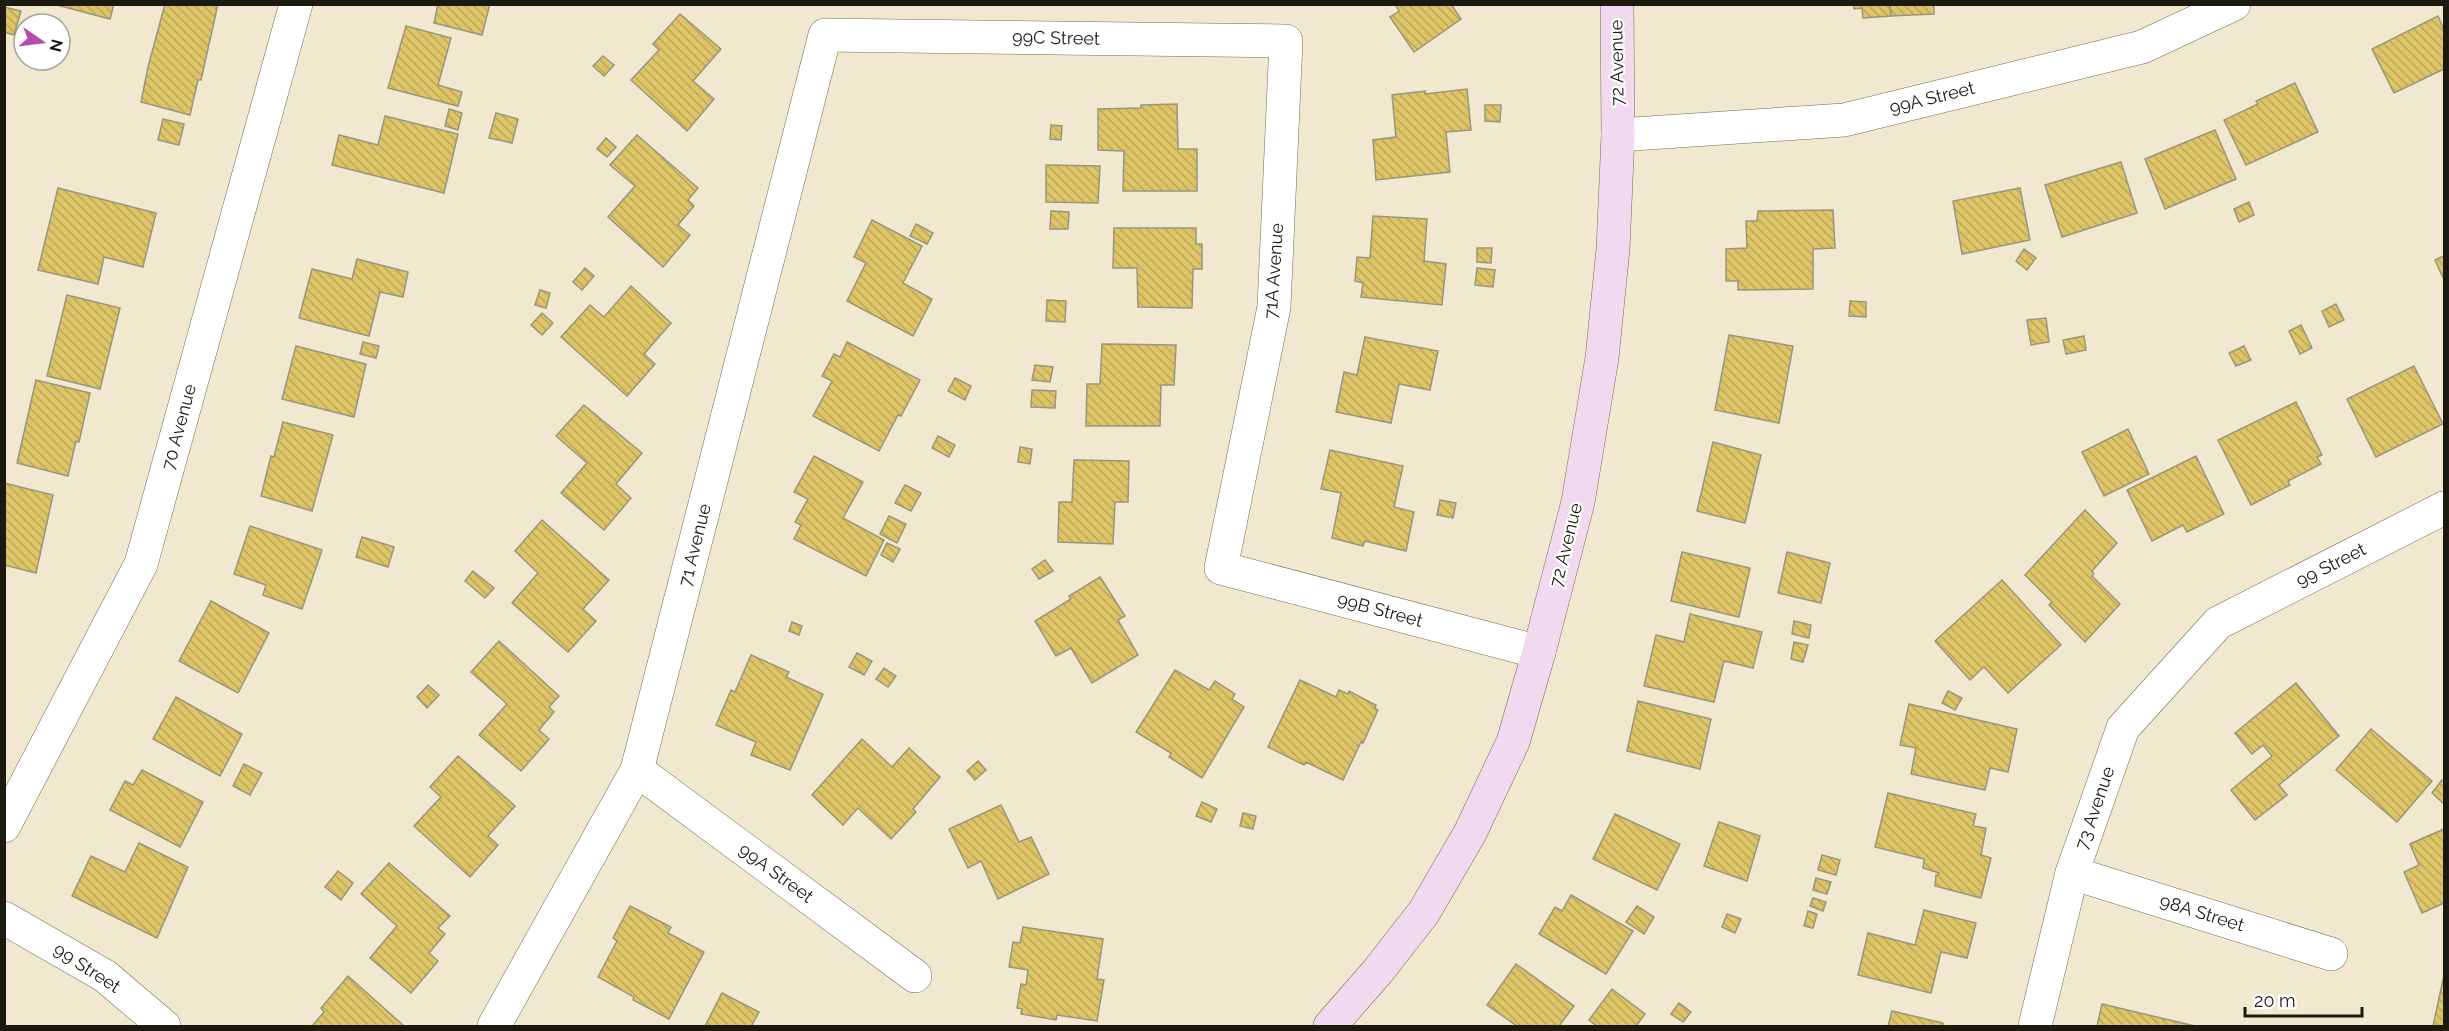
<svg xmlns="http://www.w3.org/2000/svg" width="2449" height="1031" viewBox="0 0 2449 1031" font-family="Raleway,sans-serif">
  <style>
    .building { fill: url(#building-back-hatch); stroke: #9c957d; stroke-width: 1.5 }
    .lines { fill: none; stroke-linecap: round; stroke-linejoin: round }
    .street-casing { stroke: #726c55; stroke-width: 34 }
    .secondary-casing { stroke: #726c55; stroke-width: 34 }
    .street { stroke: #fff; stroke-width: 33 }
    .secondary { stroke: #f1daf0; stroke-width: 33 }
    .labels { text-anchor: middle; stroke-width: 4.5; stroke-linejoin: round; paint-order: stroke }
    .street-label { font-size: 18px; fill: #1c1910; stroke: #fff }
  </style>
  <defs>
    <pattern id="building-back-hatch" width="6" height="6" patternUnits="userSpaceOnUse" patternTransform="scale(1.5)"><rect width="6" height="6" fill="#dcc467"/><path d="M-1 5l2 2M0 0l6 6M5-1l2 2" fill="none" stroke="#bca858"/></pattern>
  </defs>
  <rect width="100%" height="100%" fill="#f0e9cf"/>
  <g class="building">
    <path d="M53 4H114L110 19Z"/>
    <path d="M165 4H218L201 80H198L190 115 141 102 148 67Z"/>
    <path d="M438 4H490L482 35 434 23Z"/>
    <path d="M1395 4H1451L1461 19 1414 52 1390 17 1399 11Z"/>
    <path d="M1854 4H1890L1891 16 1863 18 1862 8 1854 9Z"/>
    <path d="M1890 4H1934V14L1891 16Z"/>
    <path d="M4 7 21 11 14 35 4 32Z"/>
    <path d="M680 14 721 49 693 81 714 99 687 131 631 80 659 50 653 44Z"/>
    <path d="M2438 16 2444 30V69L2394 93 2372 49Z"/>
    <path d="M30 17 45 20 44 24H29Z"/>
    <path d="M406 26 451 38 438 85 462 92 458 106 388 88Z"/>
    <path d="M603 56 614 65 604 76 593 66Z"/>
    <path d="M2295 83 2318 132 2246 165 2224 120 2258 104 2256 101Z"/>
    <path d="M1467 89 1471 130 1446 132 1450 172 1376 180 1373 140 1396 137 1392 95 1425 91V94Z"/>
    <path d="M1177 104 1178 149H1197V191H1123L1124 151 1098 150V109L1141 108V105Z"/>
    <path d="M1485 105H1501L1500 122 1485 121Z"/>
    <path d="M449 109 462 113 458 130 445 126Z"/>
    <path d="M496 113 518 119 512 143 489 138Z"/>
    <path d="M385 116 458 134 444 193 332 165 339 135 378 145Z"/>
    <path d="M163 119 184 124 179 145 158 140Z"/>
    <path d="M1051 125 1062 126 1061 140 1050 139Z"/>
    <path d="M2215 130 2236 179 2165 209 2145 159Z"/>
    <path d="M637 135 698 188 688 200 694 206 678 225 690 235 663 267 608 217 635 186 610 165Z"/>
    <path d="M606 138 616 147 607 157 597 149Z"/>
    <path d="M2121 162 2137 213 2062 237 2045 185Z"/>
    <path d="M1046 165 1100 166 1098 203 1046 202Z"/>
    <path d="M58 188 156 213 143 267 104 257 98 284 38 270Z"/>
    <path d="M2020 188 2030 240 1962 254 1953 201Z"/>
    <path d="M2249 202 2254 215 2239 222 2234 209Z"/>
    <path d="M1833 210 1835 248 1813 249V289L1738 290V281H1726V249L1747 248 1746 221H1757L1758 211Z"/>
    <path d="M1051 211 1069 212 1068 229H1050Z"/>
    <path d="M1373 216 1427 219 1424 261 1446 264 1442 305 1361 297 1363 283 1355 281 1357 257 1370 258Z"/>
    <path d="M872 220 922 246 903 283 932 299 913 336 847 301 866 263 854 257Z"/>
    <path d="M916 224 933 233 927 244 910 236Z"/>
    <path d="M1114 228H1196V244H1202V269H1193L1192 308 1138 307 1137 268H1113Z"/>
    <path d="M1477 248H1492L1491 263 1477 262Z"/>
    <path d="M2024 249 2036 258 2027 270 2016 261Z"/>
    <path d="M2444 256V280L2435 260Z"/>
    <path d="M357 259 408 272 403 297 380 292 369 336 299 318 312 269 352 279Z"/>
    <path d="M585 268 594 276 582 290 573 282Z"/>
    <path d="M1477 268 1495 270 1493 287 1475 285Z"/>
    <path d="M631 286 671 323 644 354 655 364 627 396 561 337 590 305 604 317Z"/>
    <path d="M540 290 550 293 546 308 535 305Z"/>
    <path d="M67 295 120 308 100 389 47 376Z"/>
    <path d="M1047 300 1066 301 1065 322 1046 321Z"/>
    <path d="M1850 301 1866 302V317L1849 316Z"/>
    <path d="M2336 304 2344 320 2329 327 2322 311Z"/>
    <path d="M542 313 553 323 542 335 531 325Z"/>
    <path d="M2046 318 2049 342 2031 345 2027 320Z"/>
    <path d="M2301 325 2312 348 2300 354 2289 331Z"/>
    <path d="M1729 335 1793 346 1779 423 1715 410Z"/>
    <path d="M2084 336 2086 350 2066 354 2063 340Z"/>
    <path d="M1365 337 1438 351 1430 390 1399 384 1391 423 1336 412 1344 372 1357 375Z"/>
    <path d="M363 342 379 346 376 358 360 354Z"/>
    <path d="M847 342 920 380 901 416 898 415 879 451 813 416 832 381 822 376 834 354 840 357Z"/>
    <path d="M1102 344 1176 345 1174 385H1161L1160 426H1086L1087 384H1100Z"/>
    <path d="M296 346 366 364 354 417 282 399Z"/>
    <path d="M2244 346 2251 360 2236 366 2229 353Z"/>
    <path d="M1035 365 1053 367 1050 382 1032 380Z"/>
    <path d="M2414 366 2443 424 2376 457 2347 399Z"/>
    <path d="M955 378 971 386 965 400 948 391Z"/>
    <path d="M36 380 90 393 79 442 76 441 68 476 17 463Z"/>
    <path d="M1032 390 1056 391 1055 408 1031 407Z"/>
    <path d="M2296 402 2322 455 2317 457 2321 464 2288 481 2290 485 2251 505 2218 440Z"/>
    <path d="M584 405 642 453 616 484 631 498 604 530 561 493 587 463 556 436Z"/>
    <path d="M283 422 333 435 312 511 261 496 271 456 274 457Z"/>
    <path d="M2128 429 2149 474 2104 496 2082 452Z"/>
    <path d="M938 436 955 445 949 457 932 448Z"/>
    <path d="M1713 442 1761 455 1745 523 1697 511Z"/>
    <path d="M1020 447 1032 449 1030 464 1018 462Z"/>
    <path d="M1330 450 1403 466 1394 507 1414 512 1406 551 1365 541 1363 546 1332 538 1341 493 1321 489Z"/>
    <path d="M814 456 863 482 843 518 884 540 866 576 794 539 801 525 795 522 808 499 794 492Z"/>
    <path d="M2196 456 2224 514 2187 532 2183 525 2152 541 2127 490Z"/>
    <path d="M1074 460 1129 461 1128 502H1115L1113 544 1058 542 1059 502H1072Z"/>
    <path d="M4 483 53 495 36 573 4 565Z"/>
    <path d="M905 485 921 493 911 511 895 503Z"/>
    <path d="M1440 500 1456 503 1453 518 1437 515Z"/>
    <path d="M2085 510 2117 543 2092 571 2094 574 2092 576 2120 604 2085 642 2049 605 2052 602 2025 575Z"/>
    <path d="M889 516 906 524 897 543 880 534Z"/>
    <path d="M542 520 609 580 583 609 596 621 568 652 512 603 538 573 515 551Z"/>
    <path d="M250 526 322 550 302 609 263 595 266 585 234 574Z"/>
    <path d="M362 537 394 547 388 567 356 557Z"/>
    <path d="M887 543 900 549 893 562 881 555Z"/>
    <path d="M1682 552 1750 568 1739 617 1671 601Z"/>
    <path d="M1787 552 1830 563 1821 603 1778 593Z"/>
    <path d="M1045 560 1053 571 1039 579 1032 569Z"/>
    <path d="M473 571 494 588 485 598 465 581Z"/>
    <path d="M1100 577 1125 616 1118 620 1138 655 1092 683 1071 648 1056 656 1035 621 1071 599 1069 596Z"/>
    <path d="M2002 580 2061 645 2008 693 1984 667 1970 680 1935 641Z"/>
    <path d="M211 601 269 633 238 693 179 661Z"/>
    <path d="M1690 614 1762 632 1753 668 1724 661 1714 702 1644 686 1656 635 1684 642Z"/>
    <path d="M1794 621 1811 625 1809 638 1792 634Z"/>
    <path d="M792 622 802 626 799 635 789 631Z"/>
    <path d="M499 641 559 696 549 707 554 712 539 730 549 739 521 771 479 735 507 704 471 672Z"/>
    <path d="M1794 642 1808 645 1803 662 1791 659Z"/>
    <path d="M857 653 872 661 864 675 849 667Z"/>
    <path d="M751 655 789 672 786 677 823 694 790 770 751 755 756 742 716 725 731 690 735 692Z"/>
    <path d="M884 668 896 676 888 687 876 679Z"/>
    <path d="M1175 670 1209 690 1215 681 1235 694 1232 699 1244 707 1202 778 1169 757 1171 753 1136 732Z"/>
    <path d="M1300 680 1336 697 1339 690 1348 694 1349 691 1376 705 1375 708 1378 710 1363 743 1361 742 1343 780 1306 762 1304 765 1268 747Z"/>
    <path d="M2296 683 2339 736 2279 785 2287 795 2255 820 2231 790 2272 756 2263 745 2252 754 2235 733Z"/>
    <path d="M428 685 439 695 427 708 417 697Z"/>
    <path d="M1948 691 1962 698 1955 710 1942 703Z"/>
    <path d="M176 697 242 734 220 776 153 739Z"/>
    <path d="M1638 701 1711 719 1700 769 1627 751Z"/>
    <path d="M1909 704 2017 729 2008 772 1990 768 1985 790 1911 774 1916 748 1900 745Z"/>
    <path d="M2371 729 2432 781 2397 822 2336 770Z"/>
    <path d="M862 739 892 767 909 748 940 777 913 809 916 812 891 839 858 808 843 825 812 795Z"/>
    <path d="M458 756 515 806 488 836 498 845 470 877 414 826 441 797 430 787Z"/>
    <path d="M978 761 986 770 975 780 967 771Z"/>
    <path d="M244 764 262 773 250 795 233 786Z"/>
    <path d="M142 770 203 802 180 847 110 810 125 781 133 785Z"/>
    <path d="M2442 780 2444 783V804L2432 793Z"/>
    <path d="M1888 793 1976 814 1973 826 1986 828 1981 855 1991 858 1981 898 1935 886 1936 875H1938L1939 873 1923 868 1924 859 1875 847Z"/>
    <path d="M1202 802 1217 809 1211 822 1196 816Z"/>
    <path d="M1001 805 1019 842 1031 837 1049 874 998 899 981 861 968 868 949 829Z"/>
    <path d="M1243 813 1256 816 1253 829 1240 826Z"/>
    <path d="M1615 814 1680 844 1657 890 1593 859Z"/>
    <path d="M1719 822 1760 836 1747 881 1704 866Z"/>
    <path d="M2444 829V903L2422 913 2404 872 2419 865 2410 844Z"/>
    <path d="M139 843 188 867 157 938 72 896 91 856 125 872Z"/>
    <path d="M1822 855 1840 860 1836 875 1818 870Z"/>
    <path d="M389 863 450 916 438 928 445 934 429 953 438 961 411 993 370 958 397 926 361 894Z"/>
    <path d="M338 871 353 883 341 900 325 887Z"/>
    <path d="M1816 878 1831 882 1827 894 1813 890Z"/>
    <path d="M1571 895 1633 931 1606 974 1539 934 1555 907 1562 911Z"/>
    <path d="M1813 898 1826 902 1823 911 1810 906Z"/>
    <path d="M630 906 671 927 668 933 704 952 669 1019 633 1000 634 997 598 977 617 941 613 938Z"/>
    <path d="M1637 906 1654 917 1644 934 1626 922Z"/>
    <path d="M1924 910 1976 923 1967 958 1941 952 1931 993 1858 975 1868 933 1915 945Z"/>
    <path d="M1808 911 1817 914 1813 928 1804 926Z"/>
    <path d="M1727 914 1741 919 1735 933 1722 927Z"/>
    <path d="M1023 927 1103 939 1097 979 1104 980 1097 1021 1057 1015 1056 1020 1021 1014 1022 1009 1017 1008 1021 984 1026 985 1028 970 1009 967 1013 942 1020 943Z"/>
    <path d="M1516 964 1574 1006 1559 1026H1517L1487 1005Z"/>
    <path d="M2444 975V1026H2433Z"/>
    <path d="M348 976 404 1026H312L324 1012 321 1008Z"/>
    <path d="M1612 989 1645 1014 1636 1026H1597L1589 1020Z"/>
    <path d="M722 993 759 1012 752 1025 755 1026H705Z"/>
    <path d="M1679 1003 1691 1012 1683 1022 1671 1014Z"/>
    <path d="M2102 1004 2195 1026H2097Z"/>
    <path d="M1892 1011 1943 1023V1026H1888Z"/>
  </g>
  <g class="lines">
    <g class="street-casing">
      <g id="street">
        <path d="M1618 135 1844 120 2142 47 2234 4"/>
        <path d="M637 770 915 976"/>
        <path d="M4 826 141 564 296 4"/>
        <path d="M2072 873 2331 954"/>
        <path d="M4 918 105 976 164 1026"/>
        <path d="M494 1026 637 770 825 35 1286 41 1274 307 1221 568 1539 652"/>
        <path d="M2035 1026 2072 873 2123 728 2218 623 2444 508"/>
      </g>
    </g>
    <g class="secondary-casing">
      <path id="secondary" d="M1330 1026 1378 971 1424 912 1470 833 1513 742 1539 652 1578 502 1602 358 1613 249 1618 135 1617 4"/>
    </g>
    <use href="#street" class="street"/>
    <use href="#secondary" class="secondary"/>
  </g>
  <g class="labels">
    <g class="street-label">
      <text transform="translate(1056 38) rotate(1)" y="6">99C Street</text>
      <text transform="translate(1617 63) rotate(-91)" y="6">72 Avenue</text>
      <text transform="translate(1932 98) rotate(-14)" y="6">99A Street</text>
      <text transform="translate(1274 271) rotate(-86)" y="6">71A Avenue</text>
      <text transform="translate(179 427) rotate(-75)" y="6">70 Avenue</text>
      <text transform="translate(695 545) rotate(-76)" y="6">71 Avenue</text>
      <text transform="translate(1566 545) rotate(-76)" y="6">72 Avenue</text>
      <text transform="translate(2331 565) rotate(-27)" y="6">99 Street</text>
      <text transform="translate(1380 610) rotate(15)" y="6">99B Street</text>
      <text transform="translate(2095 808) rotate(-71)" y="6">73 Avenue</text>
      <text transform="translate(776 873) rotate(36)" y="6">99A Street</text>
      <text transform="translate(2202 913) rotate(17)" y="6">98A Street</text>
      <text transform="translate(87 968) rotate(33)" y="6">99 Street</text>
    </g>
  </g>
  <rect width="2449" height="1031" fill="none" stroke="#1c1910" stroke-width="12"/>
  <g transform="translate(42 42) rotate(104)"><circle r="28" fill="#ffffff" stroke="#a4a39f" stroke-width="1.5"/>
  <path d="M0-4.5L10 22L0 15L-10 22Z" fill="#b44db1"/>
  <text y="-9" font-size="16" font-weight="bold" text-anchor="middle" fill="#1c1910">N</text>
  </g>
  <path d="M2245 1007v9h117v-9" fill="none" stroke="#1c1910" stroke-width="3"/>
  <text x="2254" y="1007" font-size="18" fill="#1c1910" stroke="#ffffff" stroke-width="4.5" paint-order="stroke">20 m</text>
</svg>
